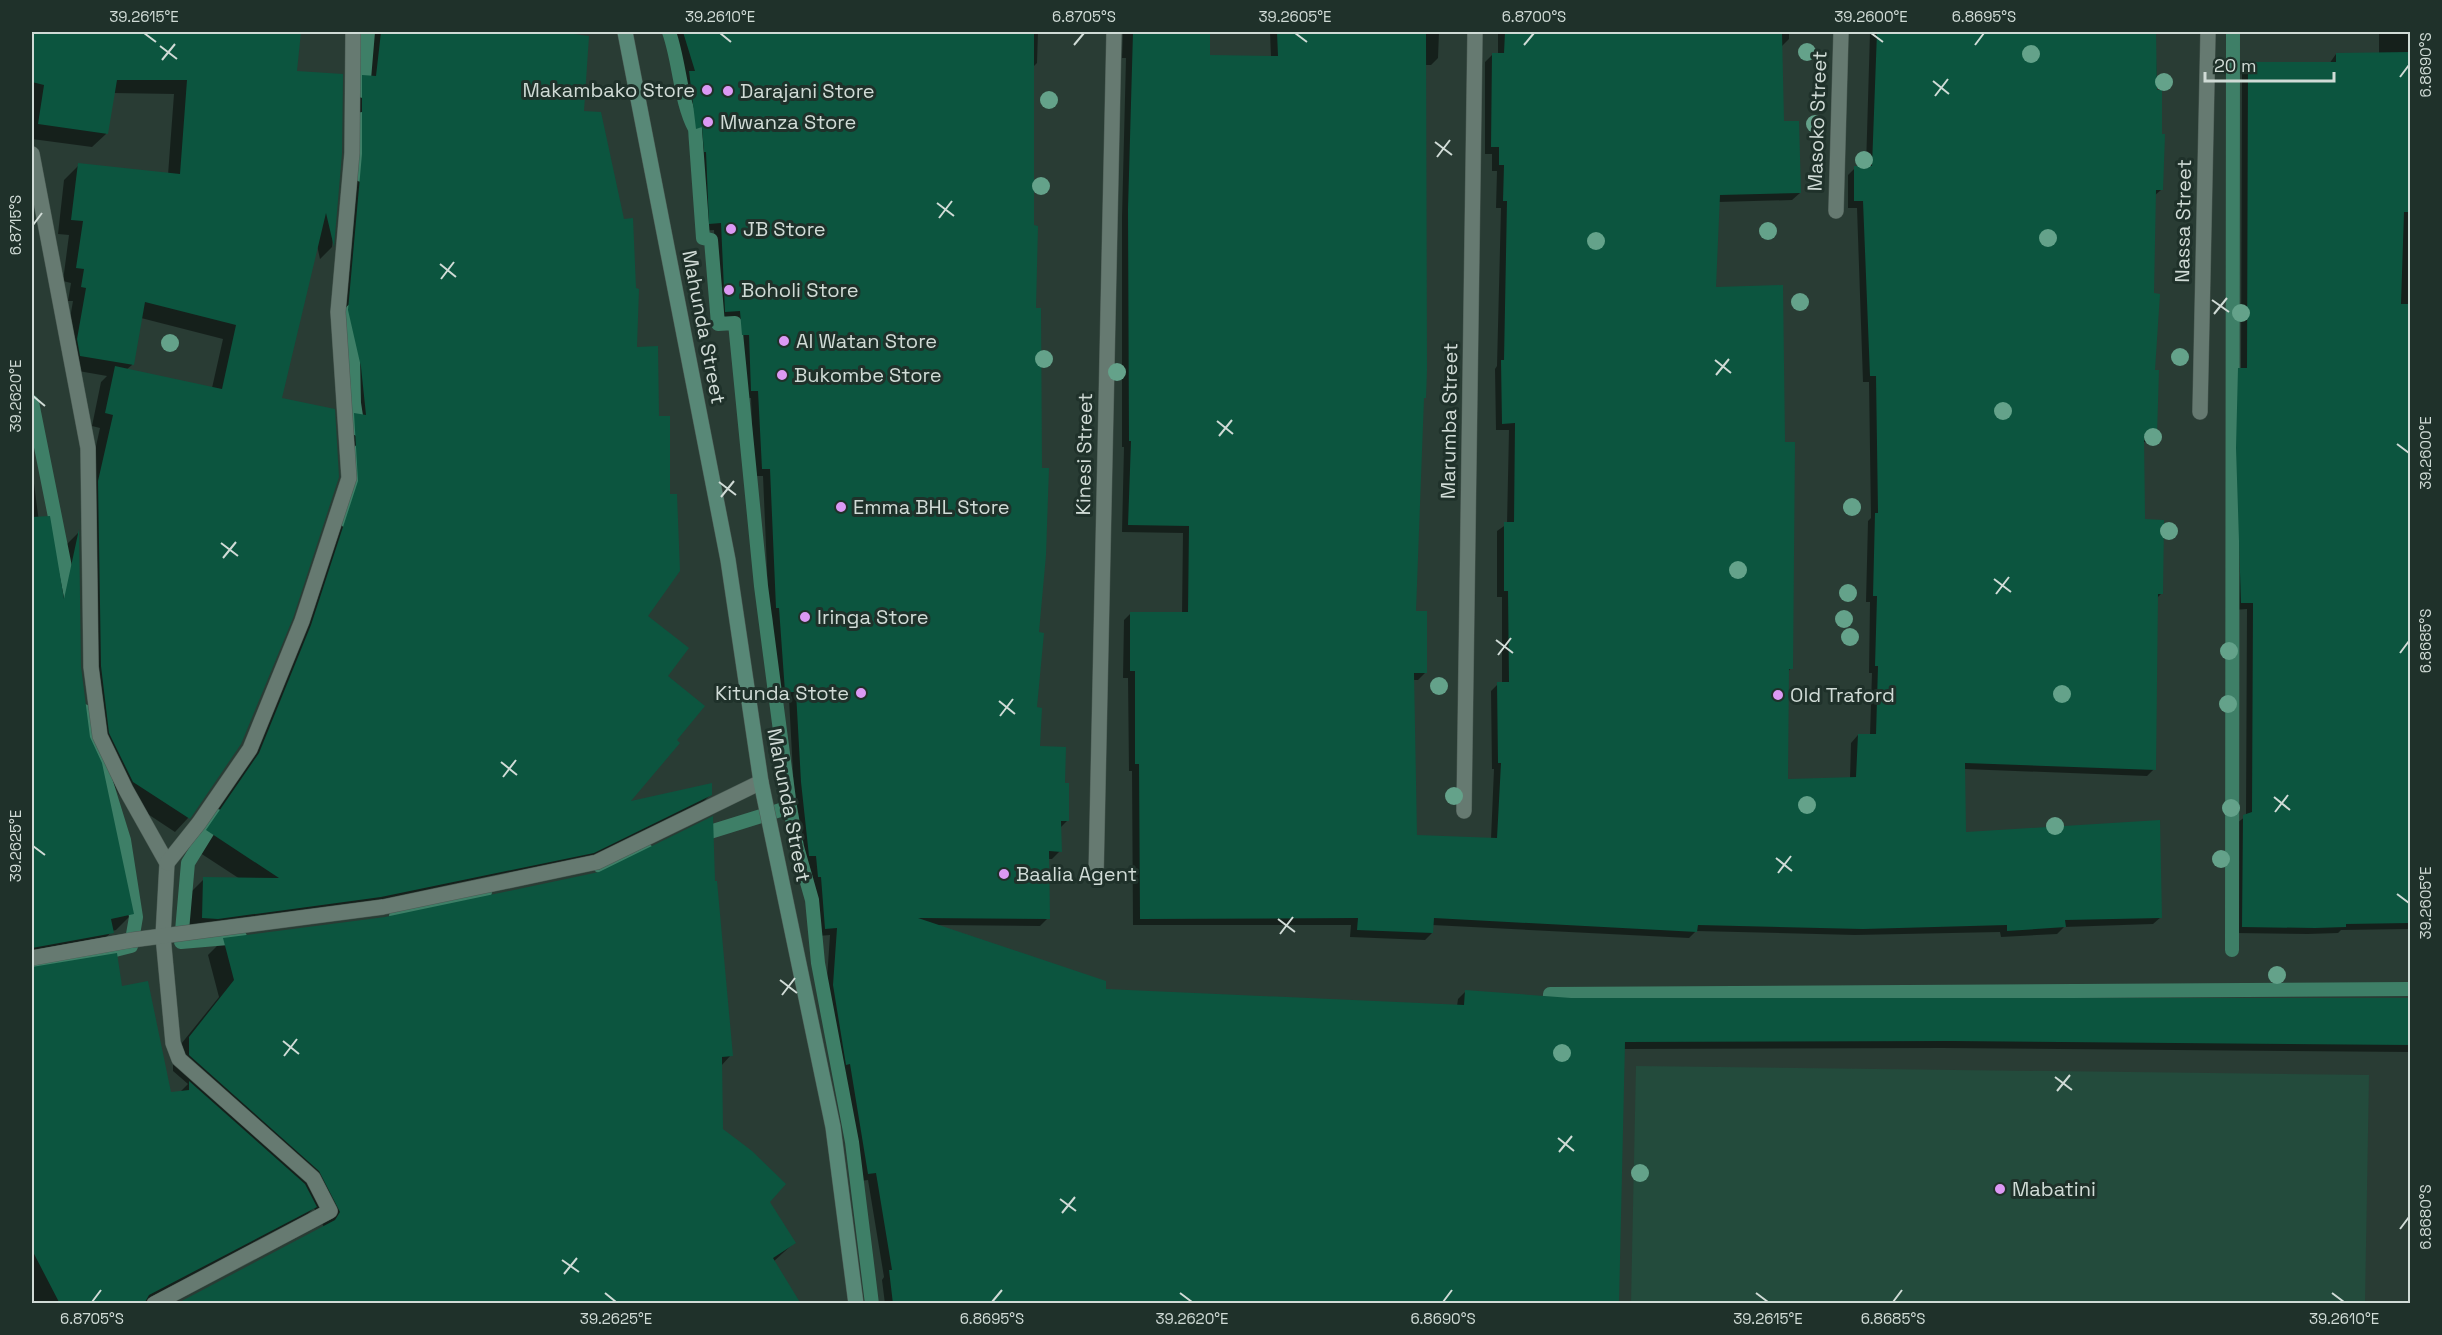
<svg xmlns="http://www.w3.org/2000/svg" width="2442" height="1335" viewBox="0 0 2442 1335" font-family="'Space Grotesk',sans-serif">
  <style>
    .green { fill: #234b3c }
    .shadow { fill: #0007; fill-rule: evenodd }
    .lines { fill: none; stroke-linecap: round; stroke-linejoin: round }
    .stream { stroke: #3e7f67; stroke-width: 14 }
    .building { fill: #0c553f }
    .street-casing { stroke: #4a5a53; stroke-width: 16 }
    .secondary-casing { stroke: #4a5a53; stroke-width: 16 }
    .street { stroke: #667a71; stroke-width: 15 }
    .secondary { stroke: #588877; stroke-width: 15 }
    .tree { fill: #64a28a }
    .ticks { fill: none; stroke: #d0dbd6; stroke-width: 2 }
    .poi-dot { fill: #dc99f4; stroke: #1f312a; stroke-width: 2 }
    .labels { text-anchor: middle; stroke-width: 6; stroke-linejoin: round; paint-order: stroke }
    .poi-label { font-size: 20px; fill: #d0dbd6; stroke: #1f312a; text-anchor: start }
    .street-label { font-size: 20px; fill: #d0dbd6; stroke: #1f312a }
    .neatline { fill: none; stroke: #d0dbd6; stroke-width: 2 }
    .ticks-label { font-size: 15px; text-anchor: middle; fill: #d0dbd6 }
  </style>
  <rect width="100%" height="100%" fill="#293c34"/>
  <path class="green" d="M1636 1066 2369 1075 2365 1303H1631Z"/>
  <g class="shadow">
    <path d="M32 32H300L295 73 341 152 332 247 320 259 317 245 280 399 240 744 188 818 175 832 119 795 100 757 132 914 116 930 112 931 96 949 32 960V468L41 538 58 573 64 547 78 533 80 667 89 738 97 753 87 681 85 496 100 428 92 426 101 382 107 376 67 369 64 353 73 301H68L71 283 63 281 69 235 58 234 64 180 78 166 168 175 174 94 113 93 106 134 92 147 32 139ZM141 318 223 339 212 388 126 370 132 365Z"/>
    <path d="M367 32H573L583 112 635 348 646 616 666 676 627 804 711 794 694 811 576 868 186 934 188 895 204 879H240L191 847 243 771 343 498 347 93 362 78Z"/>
    <path d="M673 32H1038L1037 63 1033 67 1036 709 1039 748 1063 784 1067 821 1059 829 1060 851 1052 859H1047L1048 918 1040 926 937 925 1104 990 1457 1006 1458 999 1466 991 1570 1000H2410V1052L1942 1048 1623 1049 1618 1304H885L882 1280 884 1277 868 1180 861 1181 843 1071 839 1072 826 993 830 935 818 936 813 884H810L809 863H802L794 791 789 699 778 700 772 615H769L763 476H754L751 398H743L741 342H734L733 318 718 319 714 230 702 231 695 134 689 136 682 81 686 76Z"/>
    <path d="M1123 32H1209L1208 57H1271L1270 32H1439L1438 58 1431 65H1425L1422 399 1414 613 1426 672 1418 680H1413L1415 836 1491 839 1494 769H1492L1491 691 1498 684 1502 683V597H1497V531L1507 524 1509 430H1496L1495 369 1497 366 1501 208H1496L1497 171H1492V154H1485V62L1492 55H1498V32H1789V39L1781 47 1783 123 1800 193 1792 200 1718 202 1715 288 1784 443 1791 668 1787 673 1786 780 1850 778 1851 743 1858 735H1870L1872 673H1869L1870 602H1866L1868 521 1871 518 1869 382H1863L1857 208H1848V175L1855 168 1866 167 1870 32H2155L2161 190 2154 196 2153 295 2156 435 2149 442H2142L2143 521 2161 594 2157 598 2154 769 2147 776 1964 769V834L2161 917 2153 924 2064 927 2057 934 2001 937 2000 932 1855 935 1696 931 1689 938 1432 925V933L1425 940 1350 937 1351 925H1133L1132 771H1129L1128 678H1123L1124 620 1131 613 1182 614 1183 533 1122 532 1124 447H1122V217L1126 58H1122Z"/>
    <path d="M2379 32H2410V929L2341 930 2338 933 2308 934 2235 933 2237 823 2246 816 2247 609 2234 610 2230 455 2232 377 2241 370 2242 71 2249 64H2329L2336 54H2379Z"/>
    <path d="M713 883 731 1055 721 1066V1129L794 1243 773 1262 324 1227 314 1208 299 1222 146 1304H32V969L121 988 170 1093H179L188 1084 173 1071V1054L219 997 208 955 224 939Z"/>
  </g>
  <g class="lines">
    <g class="stream">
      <path d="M669 32C680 63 680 101 695 129L703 238 711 240 718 324 735 323 761 586 790 807 797 847 812 900 818 963 852 1142 872 1304"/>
      <path d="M363 91 368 32"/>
      <path d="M361 175 362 119"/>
      <path d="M352 311 354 403 358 429"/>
      <path d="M32 402 71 597"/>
      <path d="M347 521 360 451"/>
      <path d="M217 816 188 863 181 942 240 937"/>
      <path d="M697 836 790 807"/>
      <path d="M600 866 647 851"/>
      <path d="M396 916 485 892"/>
      <path d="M2232 950 2233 32"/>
      <path d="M32 971 131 946 136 917 124 840 84 711"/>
      <path d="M1549 1014 1550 994 2410 989"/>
    </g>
  </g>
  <g class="building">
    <path d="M32 32H301L297 71 343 74 342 153 334 247 326 213 282 398 335 409 339 477 293 618 241 744 190 819 133 782 109 733 101 666 98 481 113 415 105 413 115 366 222 389 236 325 145 302 134 365 80 356 77 339 86 288 81 287 84 269 76 268 83 221 71 220 78 163 180 174 187 80H117L108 134 38 124 44 85 32 82Z"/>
    <path d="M381 32H574V34L589 36 584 111 601 112 624 219 633 218 636 288 639 289 637 347 658 346 659 416H670V494H677L680 571 648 616 689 648 668 676 705 706 677 740 680 743 631 801 712 783V795L594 853 381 897 218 919 202 918 203 877 279 878 206 830 259 753 311 625 358 481 354 413 366 415 361 367 348 310 362 154V75L376 76Z"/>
    <path d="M683 32H1034V225L1038 226 1036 308H1041L1042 468H1049L1046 555 1039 632 1044 633 1037 707 1042 708 1040 746 1066 747 1065 783H1069V821H1061L1062 852 1049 851 1050 919 918 918 1106 981V989L1464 1005 1465 990 1571 998H2410V1045L1951 1041 1625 1042 1619 1304H893L889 1270H892L876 1173 868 1174 850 1064 846 1065 833 985 837 928 825 929 821 877H818L816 856H809L801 782 796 692H785L779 608H776L770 469H762L758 391H751L749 335H742L740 311 725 312 721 223 709 224 706 152H704L702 127 696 129 689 71H695Z"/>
    <path d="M1133 32H1210V55L1278 56 1277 32H1426L1427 370 1426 398H1424L1416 611H1427V673H1414L1417 835 1497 838 1501 763H1498L1497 682H1509L1508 591H1504V522H1514L1515 423 1502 424 1501 360H1504L1507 201H1503L1504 165H1499V147H1491L1492 53H1504L1505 32H1782L1784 121H1799L1801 193 1720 195 1716 287 1783 285 1785 442H1795L1793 669H1789L1788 779 1856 777 1858 734H1876L1878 666H1875L1877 596H1873L1875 513H1878L1876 376H1870L1863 201H1854V166H1872L1877 32H2156L2157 90H2162V134H2165L2163 190H2156L2154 293 2160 294 2155 370H2159L2157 435H2144L2145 519 2164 520 2163 594H2158L2156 770 1965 763 1966 832 2160 820 2162 918 2065 920 2066 927 2007 931V925L1863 929 1698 925 1697 932 1434 918 1433 933 1357 930 1358 918 1140 919 1139 764H1135V671H1130V612H1188L1189 526 1128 525 1131 441H1129L1128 209Z"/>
    <path d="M2410 52V212H2404L2401 304H2410V923L2346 924V927L2315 928 2242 927 2243 815 2252 812 2253 603H2241L2236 448 2238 368H2247L2248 62H2336V53Z"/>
    <path d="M50 516 64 599 79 529 81 667 90 737 102 763 134 914 111 919 114 933 32 948V517Z"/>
    <path d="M713 816 715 881H717L733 1056 722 1057 723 1129 752 1151 786 1184 770 1202 796 1243 773 1258 801 1304H176L335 1220 340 1212 319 1171 189 1055V1037L234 980 223 938 385 917 599 872Z"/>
    <path d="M117 953 122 986 148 981 171 1092 189 1090V1081L305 1184 317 1207 149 1295 144 1304H60L32 1250V967Z"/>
  </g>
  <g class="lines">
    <g class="street-casing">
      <g id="street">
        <path d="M32 154 88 448 91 667 100 736 126 790 167 863 163 936 173 1043 179 1059 313 1178 330 1211 154 1304"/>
        <path d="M1836 211 1841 32"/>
        <path d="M2200 412 2208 32"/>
        <path d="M1464 811 1475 32"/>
        <path d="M167 863 199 823 250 749 302 621 349 478 338 312 352 153 353 32"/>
        <path d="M1096 877 1114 32"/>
        <path d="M32 958 132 940 383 907 597 862 761 782"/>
      </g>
    </g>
    <g class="secondary-casing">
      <path id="secondary" d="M625 32 728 560 761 782 833 1127 856 1304"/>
    </g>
    <use href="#street" class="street"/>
    <use href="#secondary" class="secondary"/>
  </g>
  <g class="tree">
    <circle cx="1807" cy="52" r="9"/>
    <circle cx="2031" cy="54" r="9"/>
    <circle cx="2164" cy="82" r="9"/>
    <circle cx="1049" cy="100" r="9"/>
    <circle cx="1815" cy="124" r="9"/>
    <circle cx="1864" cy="160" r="9"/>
    <circle cx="1041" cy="186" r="9"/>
    <circle cx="1768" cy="231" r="9"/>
    <circle cx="2048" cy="238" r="9"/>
    <circle cx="1596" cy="241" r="9"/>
    <circle cx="1800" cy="302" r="9"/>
    <circle cx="2241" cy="313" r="9"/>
    <circle cx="170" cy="343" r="9"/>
    <circle cx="2180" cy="357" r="9"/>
    <circle cx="1044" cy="359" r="9"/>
    <circle cx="1117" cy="372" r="9"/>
    <circle cx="2003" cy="411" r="9"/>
    <circle cx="2153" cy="437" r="9"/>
    <circle cx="1852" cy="507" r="9"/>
    <circle cx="2169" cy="531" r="9"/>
    <circle cx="1738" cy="570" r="9"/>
    <circle cx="1848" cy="593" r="9"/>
    <circle cx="1844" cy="619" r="9"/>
    <circle cx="1850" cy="637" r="9"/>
    <circle cx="2229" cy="651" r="9"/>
    <circle cx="1439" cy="686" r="9"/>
    <circle cx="2062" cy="694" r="9"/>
    <circle cx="2228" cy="704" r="9"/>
    <circle cx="1454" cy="796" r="9"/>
    <circle cx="1807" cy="805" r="9"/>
    <circle cx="2231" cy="808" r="9"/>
    <circle cx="2055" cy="826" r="9"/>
    <circle cx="2221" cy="859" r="9"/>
    <circle cx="2277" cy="975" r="9"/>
    <circle cx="1562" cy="1053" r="9"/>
    <circle cx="1640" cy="1173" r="9"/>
  </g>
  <path class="ticks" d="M144 33 156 42M720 33 731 42M1295 33 1307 42M1871 33 1883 42M1074 45 1084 33M1524 45 1534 33M1975 45 1984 33M160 46 177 59M162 60 175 44M2400 77 2409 65M1933 81 1949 94M1935 96 1948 79M1435 142 1452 155M1437 157 1450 140M937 203 954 216M939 218 952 201M33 225 42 213M440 264 456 277M441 279 454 262M2212 300 2229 312M2214 314 2227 298M1715 360 1731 373M1716 375 1729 359M33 396 45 406M1217 421 1233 434M1219 436 1232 420M2397 444 2409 453M719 482 736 495M721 497 734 481M221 543 238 556M223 558 236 542M1994 579 2011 592M1996 594 2009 577M1496 640 1513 653M2400 653 2409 641M1498 655 1511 638M999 701 1015 714M1000 716 1013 699M501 762 517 775M503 777 516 760M2274 797 2290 810M2275 812 2288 795M33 846 45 855M1776 858 1792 871M1778 873 1791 856M2397 894 2409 903M1278 919 1295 932M1280 934 1293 917M780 980 797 993M782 995 795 978M283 1041 299 1054M284 1056 297 1039M2055 1077 2072 1090M2057 1091 2070 1075M1558 1138 1574 1151M1559 1152 1572 1136M1060 1199 1076 1211M1062 1213 1075 1197M2400 1229 2409 1217M562 1260 579 1272M564 1274 577 1258M605 1293 616 1302M1180 1293 1192 1302M1756 1293 1768 1302M2332 1293 2344 1302M92 1302 101 1290M992 1302 1002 1290M1443 1302 1452 1290M1893 1302 1902 1290"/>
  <g class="poi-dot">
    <circle cx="707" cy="90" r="6"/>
    <circle cx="728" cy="91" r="6"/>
    <circle cx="708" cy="122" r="6"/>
    <circle cx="731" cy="229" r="6"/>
    <circle cx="729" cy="290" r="6"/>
    <circle cx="784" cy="341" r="6"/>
    <circle cx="782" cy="375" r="6"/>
    <circle cx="841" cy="507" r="6"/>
    <circle cx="805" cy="617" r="6"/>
    <circle cx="861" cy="693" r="6"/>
    <circle cx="1778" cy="695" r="6"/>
    <circle cx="1004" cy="874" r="6"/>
    <circle cx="2000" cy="1189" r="6"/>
  </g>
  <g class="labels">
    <g class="poi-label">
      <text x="695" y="97" text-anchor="end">Makambako Store</text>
      <text x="740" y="98">Darajani Store</text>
      <text x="720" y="129">Mwanza Store</text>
      <text x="743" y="236">JB Store</text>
      <text x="741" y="297">Boholi Store</text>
      <text x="796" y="348">Al Watan Store</text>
      <text x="794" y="382">Bukombe Store</text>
      <text x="853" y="514">Emma BHL Store</text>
      <text x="817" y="624">Iringa Store</text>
      <text x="849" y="700" text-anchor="end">Kitunda Stote</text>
      <text x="1790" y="702">Old Traford</text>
      <text x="1016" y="881">Baalia Agent</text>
      <text x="2012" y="1196">Mabatini</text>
    </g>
    <g class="street-label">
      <text transform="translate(1817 121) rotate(-88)" y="7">Masoko Street</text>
      <text transform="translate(2183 221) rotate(-89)" y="7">Nassa Street</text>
      <text transform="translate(704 327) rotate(79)" y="7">Mahunda Street</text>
      <text transform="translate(1449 421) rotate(-89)" y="7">Marumba Street</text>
      <text transform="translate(1084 454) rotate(-89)" y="7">Kinesi Street</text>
      <text transform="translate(789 805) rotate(79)" y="7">Mahunda Street</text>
    </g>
  </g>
  <rect width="2442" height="1335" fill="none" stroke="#1f312a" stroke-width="66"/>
  <path d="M2205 72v9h129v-9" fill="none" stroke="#d0dbd6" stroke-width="3"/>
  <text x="2214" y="72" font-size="18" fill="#d0dbd6" stroke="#1f312a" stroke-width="4.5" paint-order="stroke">20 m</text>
  <rect x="33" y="33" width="2376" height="1269" class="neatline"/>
  <g class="ticks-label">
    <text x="144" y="22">39.2615°E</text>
    <text x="720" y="22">39.2610°E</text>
    <text x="1084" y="22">6.8705°S</text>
    <text x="1295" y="22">39.2605°E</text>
    <text x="1534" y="22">6.8700°S</text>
    <text x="1871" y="22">39.2600°E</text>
    <text x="1984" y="22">6.8695°S</text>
    <text transform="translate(2426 65) rotate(-90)" y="5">6.8690°S</text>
    <text transform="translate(16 225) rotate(-90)" y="5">6.8715°S</text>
    <text transform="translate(16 396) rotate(-90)" y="5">39.2620°E</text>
    <text transform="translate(2426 453) rotate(-90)" y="5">39.2600°E</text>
    <text transform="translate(2426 641) rotate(-90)" y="5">6.8685°S</text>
    <text transform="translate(16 846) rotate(-90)" y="5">39.2625°E</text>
    <text transform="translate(2426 903) rotate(-90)" y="5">39.2605°E</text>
    <text transform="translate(2426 1217) rotate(-90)" y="5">6.8680°S</text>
    <text x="92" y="1324">6.8705°S</text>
    <text x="616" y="1324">39.2625°E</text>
    <text x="992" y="1324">6.8695°S</text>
    <text x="1192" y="1324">39.2620°E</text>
    <text x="1443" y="1324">6.8690°S</text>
    <text x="1768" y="1324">39.2615°E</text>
    <text x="1893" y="1324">6.8685°S</text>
    <text x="2344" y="1324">39.2610°E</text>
  </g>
</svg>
